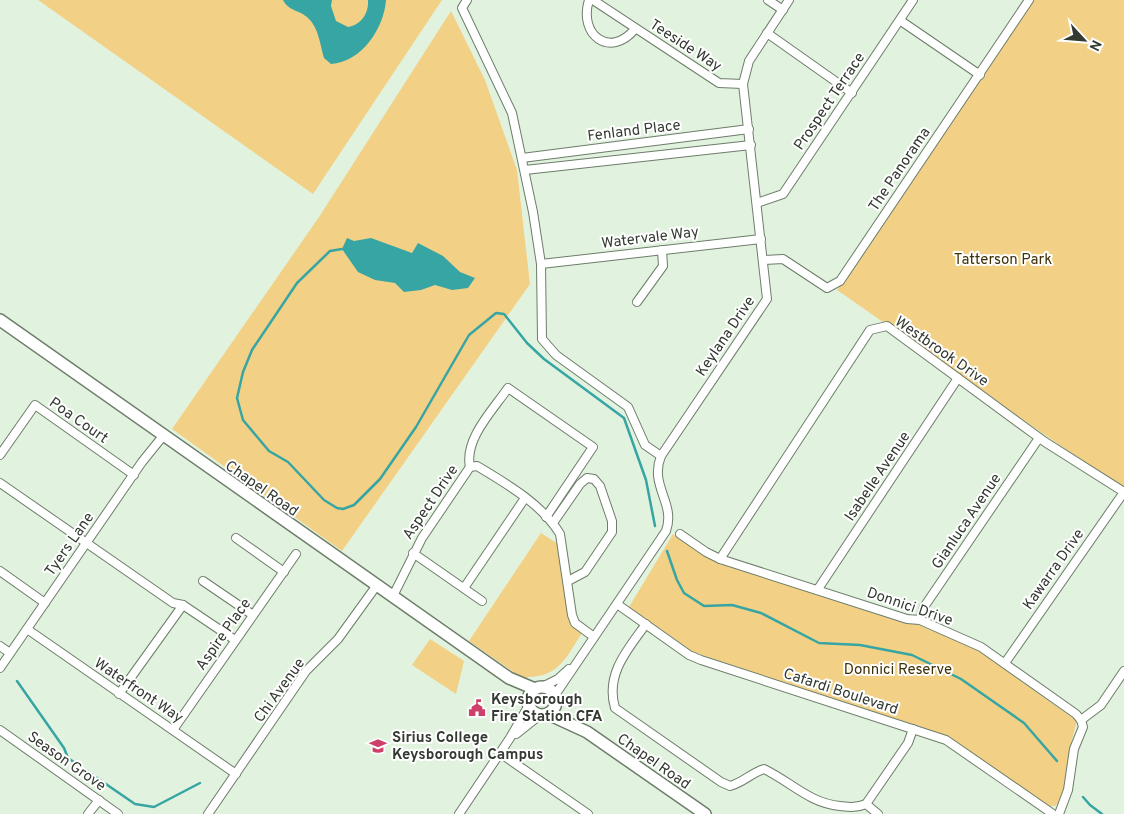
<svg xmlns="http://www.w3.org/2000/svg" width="1124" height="814" viewBox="0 0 1124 814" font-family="Overpass,sans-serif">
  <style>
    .green { fill: #f2d186 }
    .water { fill: #37a5a3 }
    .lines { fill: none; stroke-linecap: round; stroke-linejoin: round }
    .stream { stroke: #37a5a3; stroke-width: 2.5 }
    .street-casing { stroke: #6d7d6a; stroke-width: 10 }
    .secondary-casing { stroke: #6d7d6a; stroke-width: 14 }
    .street { stroke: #fff; stroke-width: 8 }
    .secondary { stroke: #fff; stroke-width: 11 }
    .labels { text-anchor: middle; stroke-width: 4; stroke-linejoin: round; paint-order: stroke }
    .street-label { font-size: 15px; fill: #333a31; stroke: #fff }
    .park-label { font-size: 15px; fill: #403106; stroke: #fff }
    .poi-label { font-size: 15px; font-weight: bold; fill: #333a31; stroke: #fff; text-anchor: start }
  </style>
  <rect width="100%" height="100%" fill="#e1f3de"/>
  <g class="green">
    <path d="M38 0H442L313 194Z"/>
    <path d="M1032 0H1124V490L837 290Z"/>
    <path d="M451 11 485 80 517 170 530 284 342 551 172 429 319 217Z"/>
    <path d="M541 533 558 544 573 625 582 633C567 656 559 677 528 677L525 680 469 641Z"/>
    <path d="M673 534 710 558 919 624 927 629 969 644 1077 721 1070 747 1062 800 1055 806H1048L945 736 693 652 629 607Z"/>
    <path d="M430 639 464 661 456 694 412 665Z"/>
  </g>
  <g class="water">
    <path d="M283 0H332L331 6 336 21 348 27C361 25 369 13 368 0H386C384 28 362 62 331 64L324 58C320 45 319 28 308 18 300 10 288 11 283 0Z"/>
    <path d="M347 238 354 241 371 238 412 253 418 243 443 256 460 272 475 278 468 288 452 290 435 285 421 290 404 292 395 283 375 280 358 272 342 249Z"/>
  </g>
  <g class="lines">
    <g class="stream">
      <path d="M342 249 330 251 297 283 252 350 243 372 237 398 243 420 269 451 288 462 324 500 337 508 343 509 354 505 380 479 416 427 469 335 496 313 504 314 527 343 544 359 624 418 646 480 655 526"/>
      <path d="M667 551 677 580 684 593 704 606 732 605 761 613 819 643 860 645 912 655 961 679 1024 723 1057 761"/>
      <path d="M17 681 64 748 68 758 135 804 154 807 200 783"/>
      <path d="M1083 797 1090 805 1102 814"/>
    </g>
    <g class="street-casing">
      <g id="street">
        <path d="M467 0 462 8 512 113 533 212 541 264 542 339 556 355 628 407 645 445 661 456"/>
        <path d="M589 0C578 35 610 59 635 29"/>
        <path d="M593 0 719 83 743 84"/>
        <path d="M768 0 783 10"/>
        <path d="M901 21 980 75"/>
        <path d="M767 33 852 93"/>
        <path d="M522 158 749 129"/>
        <path d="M525 170 751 145"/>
        <path d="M757 203 783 194 913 0"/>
        <path d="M764 260 783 259 827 288 840 281 1029 0"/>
        <path d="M541 264 761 239"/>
        <path d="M637 302 663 266 662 250"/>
        <path d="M0 455 35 405 134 475"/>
        <path d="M470 467C464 439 493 410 508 388L593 447 546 517"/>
        <path d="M0 483 173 603 183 605 235 640"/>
        <path d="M553 523 580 484 587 478 594 479 600 486 612 521V532L585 572 568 581"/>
        <path d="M680 534 706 552 720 559 907 619 920 620 981 647 1076 714 1081 720 1083 727 1074 749 1068 790 1059 814"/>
        <path d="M236 538 284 572"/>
        <path d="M413 553 482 601"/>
        <path d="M720 559 870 330 887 326 1045 442 1124 492"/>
        <path d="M0 571 45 603"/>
        <path d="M203 581 253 615"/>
        <path d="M464 588 525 498"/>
        <path d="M818 589 958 378"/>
        <path d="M393 596 422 538 470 467 477 466C507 484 542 504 560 534L572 615 575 623 594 637"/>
        <path d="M617 604 689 655 701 660 946 740 1053 814"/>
        <path d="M920 620 924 607 1039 438"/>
        <path d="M646 624C628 649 605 674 615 708L721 782 730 786C744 782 751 773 764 769 791 782 809 803 840 806 850 807 856 808 866 804L908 743 913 729"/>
        <path d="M27 629 236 774"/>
        <path d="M0 646 10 653"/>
        <path d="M1005 663 1124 492"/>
        <path d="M0 668 142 462 163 436"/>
        <path d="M542 687 558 679 569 669"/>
        <path d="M119 694 183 605"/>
        <path d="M555 695 666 531C676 503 649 486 661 456L767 299 743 84 749 61 789 0"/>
        <path d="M1081 720 1101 705 1124 671"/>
        <path d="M0 730 118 814"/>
        <path d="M173 730 296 554"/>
        <path d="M516 734 540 715"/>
        <path d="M500 753 588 814"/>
        <path d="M866 804 878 814"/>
        <path d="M88 814 99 800"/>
        <path d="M208 814 306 671 338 639 377 585"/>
        <path d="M459 814 510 738 529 705"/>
      </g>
    </g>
    <g class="secondary-casing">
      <g id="secondary">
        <path d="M0 320 509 678 535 689"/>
        <circle cx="542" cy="701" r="14"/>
        <path d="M548 714 587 732 705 814"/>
      </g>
    </g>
    <use href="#street" class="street"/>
    <use href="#secondary" class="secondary"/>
  </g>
  <defs>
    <g id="civic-bare" transform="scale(1.35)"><path d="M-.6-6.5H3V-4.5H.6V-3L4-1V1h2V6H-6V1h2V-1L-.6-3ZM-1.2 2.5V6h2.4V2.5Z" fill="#ce406a" stroke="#fff" stroke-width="2.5" paint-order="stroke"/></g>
    <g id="school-bare" transform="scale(1.35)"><path d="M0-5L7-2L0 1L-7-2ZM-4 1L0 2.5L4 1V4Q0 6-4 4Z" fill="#ce406a" stroke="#fff" stroke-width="2.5" paint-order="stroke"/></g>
  </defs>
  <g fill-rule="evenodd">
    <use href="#civic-bare" x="477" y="708"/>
    <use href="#school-bare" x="378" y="746"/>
  </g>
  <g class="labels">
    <g class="street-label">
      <text transform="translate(686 45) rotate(33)" y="5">Teeside Way</text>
      <text transform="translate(829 101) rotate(-56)" y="5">Prospect Terrace</text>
      <text transform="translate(634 130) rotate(-7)" y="5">Fenland Place</text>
      <text transform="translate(899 169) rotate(-56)" y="5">The Panorama</text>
      <text transform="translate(650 237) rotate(-7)" y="5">Watervale Way</text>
      <text transform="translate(725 336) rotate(-56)" y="5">Keylana Drive</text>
      <text transform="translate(942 351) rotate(35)" y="5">Westbrook Drive</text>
      <text transform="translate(79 420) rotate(35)" y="5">Poa Court</text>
      <text transform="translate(877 476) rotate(-56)" y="5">Isabelle Avenue</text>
      <text transform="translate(262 488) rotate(35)" y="5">Chapel Road</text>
      <text transform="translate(430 502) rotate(-56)" y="5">Aspect Drive</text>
      <text transform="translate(966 521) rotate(-56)" y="5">Gianluca Avenue</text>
      <text transform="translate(69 544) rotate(-55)" y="5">Tyers Lane</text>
      <text transform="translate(1053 569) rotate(-55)" y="5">Kawarra Drive</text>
      <text transform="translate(910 606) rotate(19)" y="5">Donnici Drive</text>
      <text transform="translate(223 634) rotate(-55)" y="5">Aspire Place</text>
      <text transform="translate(139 690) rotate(34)" y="5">Waterfront Way</text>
      <text transform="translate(279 690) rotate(-54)" y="5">Chi Avenue</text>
      <text transform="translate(841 691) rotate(18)" y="5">Cafardi Boulevard</text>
      <text transform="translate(67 761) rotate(35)" y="5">Season Grove</text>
      <text transform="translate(654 761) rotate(35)" y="5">Chapel Road</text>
    </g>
    <g class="park-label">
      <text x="1003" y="264">Tatterson Park</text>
      <text x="898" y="674">Donnici Reserve</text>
    </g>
    <g class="poi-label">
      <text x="491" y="704">Keysborough<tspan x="491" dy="17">Fire Station CFA</tspan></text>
      <text x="392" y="742">Sirius College<tspan x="392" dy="17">Keysborough Campus</tspan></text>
    </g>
  </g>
  <g transform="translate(1084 40) rotate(116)" stroke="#ffffff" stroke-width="4" paint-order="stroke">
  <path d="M0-4L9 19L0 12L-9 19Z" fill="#333a31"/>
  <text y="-8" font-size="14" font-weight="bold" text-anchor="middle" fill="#333a31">N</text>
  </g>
</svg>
